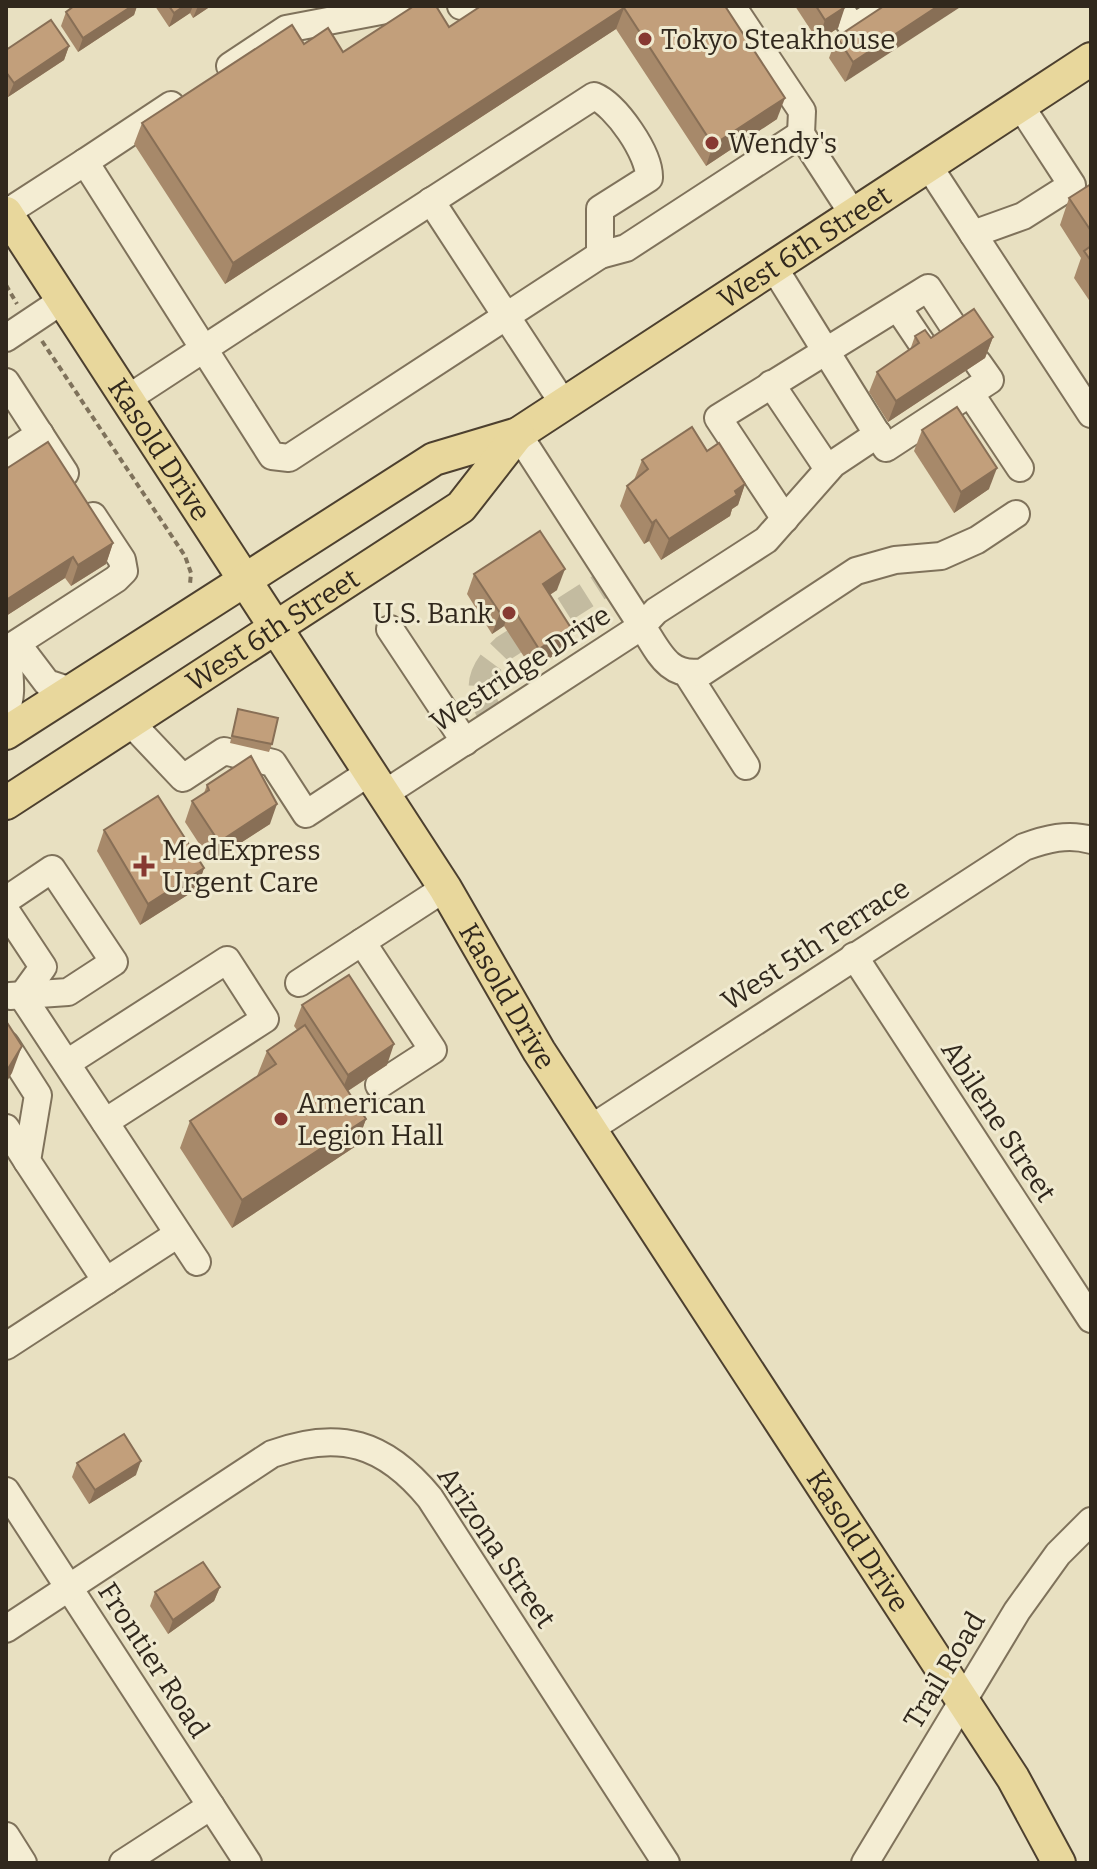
<svg xmlns="http://www.w3.org/2000/svg" width="1097" height="1869" viewBox="0 0 1097 1869" font-family="Bitter,serif">
  <style>
    .lines { fill: none; stroke-linecap: round; stroke-linejoin: round }
    .minor-tunnel { stroke: #c3bba0; stroke-width: 26; stroke-dasharray: 26 13; stroke-linecap: butt }
    .minor-casing { stroke: #7f725b; stroke-width: 30 }
    .major-casing { stroke: #4d402f; stroke-width: 36 }
    .path { stroke: #7f725b; stroke-width: 4; stroke-dasharray: 6 4; stroke-linecap: butt }
    .minor { stroke: #f4edd3; stroke-width: 26 }
    .major { stroke: #e8d79c; stroke-width: 32 }
    .wall { fill: #a7896a }
    .shaded-wall { fill: #886f56 }
    .building { fill: #c29f7b; stroke: #886f56; stroke-width: 2 }
    .poi-dot { fill: #873932; stroke: #f0ead0; stroke-width: 3 }
    .labels { text-anchor: middle; stroke-width: 6; stroke-linejoin: round; paint-order: stroke }
    .poi-label { font-size: 28px; fill: #31281d; stroke: #f0ead0; text-anchor: start }
    .street-label { font-size: 28px; fill: #31281d; stroke: #f0ead0 }
  </style>
  <rect width="100%" height="100%" fill="#e8e0c1"/>
  <g class="lines">
    <path class="minor-tunnel" d="M495 722C475 691 477 674 504 648L612 579"/>
    <g class="minor-casing">
      <g id="minor">
        <path d="M461 6H464"/>
        <path d="M732 6 802 111 801 134"/>
        <path d="M838 6 853 28 887 6"/>
        <path d="M230 66 286 29 407 6"/>
        <path d="M928 165 973 234 1023 216 1072 185 1020 105"/>
        <path d="M431 201 563 403"/>
        <path d="M6 213 85 162"/>
        <path d="M973 234 1091 414"/>
        <path d="M600 255 626 248 801 134 853 214"/>
        <path d="M773 266 886 448 990 380 978 363"/>
        <path d="M898 308 929 354"/>
        <path d="M6 338 63 300"/>
        <path d="M6 382 65 473"/>
        <path d="M771 384 828 469"/>
        <path d="M970 393 1020 468"/>
        <path d="M127 399C282 297 438 197 594 96 616 105 650 154 649 178L600 209V255L289 458 272 456 85 162 171 105"/>
        <path d="M518 434 642 626 656 611 766 540 833 464 878 434"/>
        <path d="M6 456 40 434"/>
        <path d="M785 519 718 418 928 288 959 335"/>
        <path d="M390 629 465 742"/>
        <path d="M10 648 25 654 47 683 71 691"/>
        <path d="M6 650 116 579 124 571 122 560 93 516"/>
        <path d="M688 675 746 766"/>
        <path d="M6 711C15 688 6 670 10 648"/>
        <path d="M130 722 183 778 224 751 273 763 306 814 370 772"/>
        <path d="M384 794 642 626C659 652 668 678 703 672L856 571 895 560 941 556 977 540 1016 514"/>
        <path d="M6 900 52 869 114 962 68 992 10 996"/>
        <path d="M6 911 43 967 22 996"/>
        <path d="M362 942 433 1050 379 1085"/>
        <path d="M854 956 1091 1319"/>
        <path d="M299 983 445 888"/>
        <path d="M22 996 197 1262"/>
        <path d="M6 1045 38 1095 27 1161 106 1281"/>
        <path d="M67 1063 227 960 265 1019 105 1122"/>
        <path d="M6 1128 27 1161"/>
        <path d="M590 1129 1024 847C1046 839 1068 833 1091 840"/>
        <path d="M6 1346 178 1234"/>
        <path d="M6 1491 248 1863"/>
        <path d="M6 1629 272 1454C339 1429 385 1443 430 1498L666 1863"/>
        <path d="M6 1836 23 1863"/>
        <path d="M123 1863 211 1806"/>
        <path d="M865 1863 1017 1611 1058 1554 1091 1521"/>
      </g>
    </g>
    <g class="major-casing">
      <g id="major">
        <path id="s1" d="M6 213 445 888 539 1051 1013 1778 1059 1863"/>
        <path id="s2" d="M6 733 434 459 518 434 1091 59"/>
        <path id="s3" d="M6 803 461 507 518 434"/>
      </g>
    </g>
    <g class="path">
      <path d="M6 285 17 304"/>
      <path d="M42 341 185 556 191 573 190 584"/>
    </g>
    <use href="#minor" class="minor"/>
    <use href="#major" class="major"/>
  </g>
  <g class="wall">
    <path d="M74 6H137L134 15 78 52 61 26 66 12Z"/>
    <path d="M155 6H211L193 18 190 13 169 27Z"/>
    <path d="M481 6H725L777 119 706 166 616 29 225 284 134 144 142 123 304 44 343 52 449 27Z"/>
    <path d="M795 6H844L838 28 818 41Z"/>
    <path d="M884 6 845 82 829 58 837 37Z"/>
    <path d="M69 46 64 60 8 97 6 94V50Z"/>
    <path d="M1091 184V303L1074 278 1081 258 1060 225 1069 198Z"/>
    <path d="M915 336 931 338 993 337 985 358 888 422 869 392 877 372 910 350Z"/>
    <path d="M922 430 989 489 954 513 914 451Z"/>
    <path d="M707 451 745 484 738 505 732 509 730 516 661 560 649 541 644 544 620 506 627 486 634 480 642 460Z"/>
    <path d="M6 469 113 543 106 564 71 586 65 578 6 616Z"/>
    <path d="M474 574 557 590 550 595 571 628 564 649 532 669 504 626 492 634 467 594Z"/>
    <path d="M238 709 272 744 269 752 230 743Z"/>
    <path d="M207 785 270 824 211 862 185 822 192 801 204 793Z"/>
    <path d="M104 830 204 868 197 889 140 925 97 851Z"/>
    <path d="M302 1005 387 1065 348 1091 366 1119 356 1146 232 1228 180 1148 190 1121 257 1076 267 1051 297 1030 294 1026Z"/>
    <path d="M77 1463 136 1475 89 1504 72 1477Z"/>
    <path d="M220 1587 214 1601 168 1634 150 1606 155 1592Z"/>
  </g>
  <g class="shaded-wall">
    <path d="M132 6H137L134 15 78 52 83 38Z"/>
    <path d="M184 6H193L190 13 169 27 174 13Z"/>
    <path d="M198 6H211L193 18Z"/>
    <path d="M938 6H962L845 82 853 62Z"/>
    <path d="M845 7 838 28 818 41 825 20Z"/>
    <path d="M624 8 616 29 225 284 233 263Z"/>
    <path d="M69 46 64 60 8 97 14 83Z"/>
    <path d="M785 98 777 119 706 166 713 145Z"/>
    <path d="M993 337 985 358 888 422 896 401Z"/>
    <path d="M997 468 989 489 954 513 961 492Z"/>
    <path d="M745 484 738 505 732 509 730 516 661 560 669 539Z"/>
    <path d="M656 520 649 541 644 544 652 523Z"/>
    <path d="M113 543 106 564 71 586 78 565Z"/>
    <path d="M73 557 65 578 6 616V600Z"/>
    <path d="M565 569 557 590 535 604 543 584Z"/>
    <path d="M511 605 504 626 492 634 500 613Z"/>
    <path d="M571 628 564 649 532 669 539 649Z"/>
    <path d="M277 804 270 824 211 862 219 842Z"/>
    <path d="M204 868 197 889 140 925 148 904Z"/>
    <path d="M394 1044 387 1065 340 1096 348 1075Z"/>
    <path d="M22 1046 12 1073 6 1083V1072Z"/>
    <path d="M366 1119 356 1146 232 1228 242 1200Z"/>
    <path d="M141 1461 136 1475 89 1504 95 1490Z"/>
    <path d="M220 1587 214 1601 168 1634 173 1620Z"/>
  </g>
  <g class="building">
    <path d="M74 6H132L83 38 66 12Z"/>
    <path d="M169 6H184L174 13Z"/>
    <path d="M414 6H436L449 27 481 6H725L785 98 713 145 624 8 233 263 142 123 292 25 304 44 328 28 343 52Z"/>
    <path d="M816 6H844L845 7 825 20Z"/>
    <path d="M884 6H938L853 62 837 37Z"/>
    <path d="M51 20 69 46 14 83 6 72V50Z"/>
    <path d="M1091 184V231L1069 198Z"/>
    <path d="M1091 246V261L1084 251Z"/>
    <path d="M974 309 993 337 896 401 877 372 919 343 915 336 925 330 931 338Z"/>
    <path d="M957 407 997 468 961 492 922 430Z"/>
    <path d="M692 427 707 451 719 443 745 484 735 491 737 495 669 539 656 520 652 523 627 486 648 469 642 460Z"/>
    <path d="M48 442 113 543 78 565 73 557 6 600V469Z"/>
    <path d="M540 531 565 569 543 584 571 628 539 649 511 605 500 613 474 574Z"/>
    <path d="M238 709 278 718 272 744 232 736Z"/>
    <path d="M251 756 277 804 219 842 192 801 209 790 207 785Z"/>
    <path d="M158 796 204 868 148 904 104 830Z"/>
    <path d="M349 975 394 1044 348 1075 302 1005Z"/>
    <path d="M6 1021 22 1046 6 1072Z"/>
    <path d="M305 1025 366 1119 242 1200 190 1121 276 1064 267 1051Z"/>
    <path d="M124 1434 141 1461 95 1490 77 1463Z"/>
    <path d="M203 1562 220 1587 173 1620 155 1592Z"/>
  </g>
  <g class="poi-dot">
    <circle cx="645" cy="39" r="8"/>
    <circle cx="712" cy="143" r="8"/>
    <circle cx="509" cy="613" r="8"/>
    <path d="M140 854h8v8h8v8h-8v8h-8v-8h-8v-8h8z"/>
    <circle cx="281" cy="1119" r="8"/>
  </g>
  <g class="labels">
    <g class="poi-label">
      <text x="661" y="49">Tokyo Steakhouse</text>
      <text x="728" y="153">Wendy's</text>
      <text x="493" y="623" text-anchor="end">U.S. Bank</text>
      <text x="162" y="860">MedExpress<tspan x="162" dy="32">Urgent Care</tspan></text>
      <text x="297" y="1113">American<tspan x="297" dy="32">Legion Hall</tspan></text>
    </g>
    <g class="street-label">
      <text dy="10" stroke="none"><textPath href="#s2" startOffset="938">West 6th Street</textPath></text>
      <text dy="10" stroke="none"><textPath href="#s1" startOffset="282">Kasold Drive</textPath></text>
      <text dy="10" stroke="none"><textPath href="#s3" startOffset="318">West 6th Street</textPath></text>
      <text transform="translate(520 668) rotate(-33)" y="10">Westridge Drive</text>
      <text transform="translate(815 944) rotate(-33)" y="10">West 5th Terrace</text>
      <text dy="10" stroke="none"><textPath href="#s1" startOffset="930">Kasold Drive</textPath></text>
      <text transform="translate(999 1121) rotate(57)" y="10">Abilene Street</text>
      <text dy="10" stroke="none"><textPath href="#s1" startOffset="1578">Kasold Drive</textPath></text>
      <text transform="translate(497 1547) rotate(56)" y="10">Arizona Street</text>
      <text transform="translate(154 1660) rotate(57)" y="10">Frontier Road</text>
      <text transform="translate(944 1670) rotate(-59)" y="10">Trail Road</text>
    </g>
  </g>
  <rect width="1097" height="1869" fill="none" stroke="#31281d" stroke-width="16"/>
</svg>
